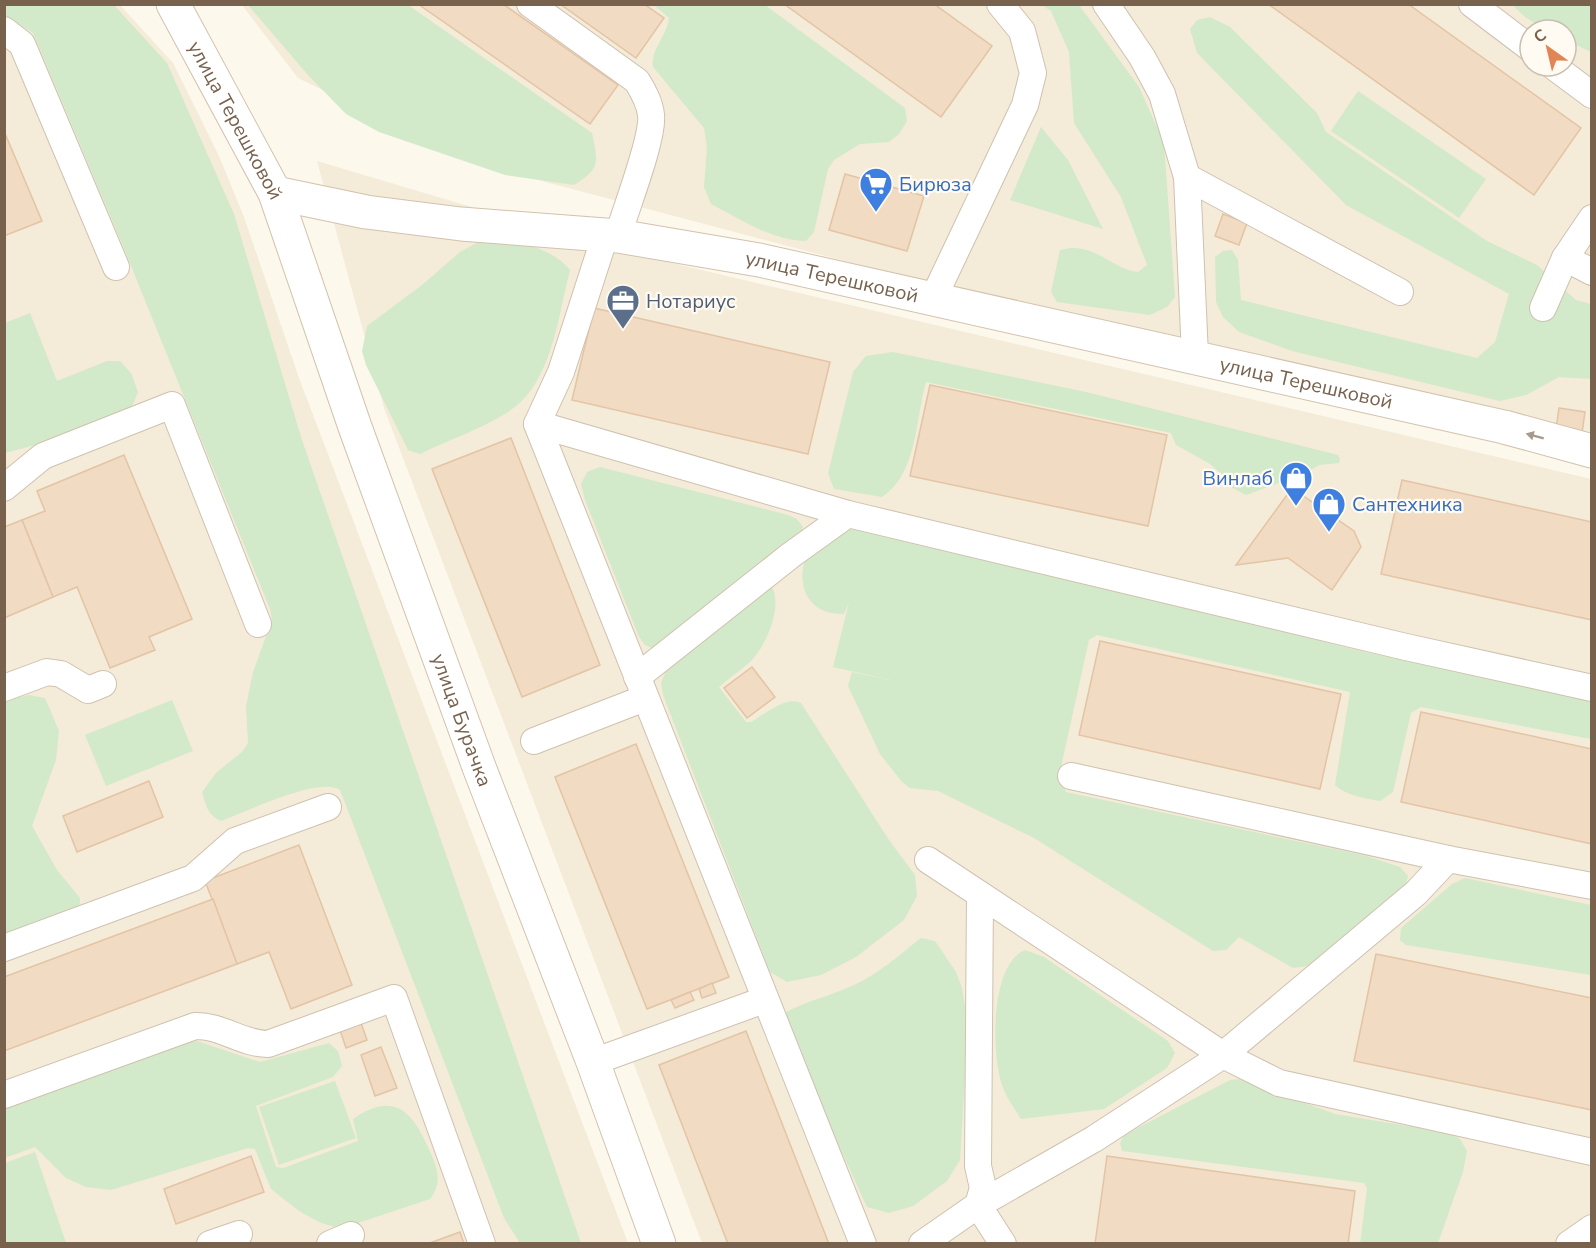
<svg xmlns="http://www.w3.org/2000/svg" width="1596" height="1248" viewBox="0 0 1596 1248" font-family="'Nunito Sans',sans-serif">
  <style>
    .residential { fill: #f4ebd9; fill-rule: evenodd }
    .green { fill: #d2eac9 }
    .building { fill: #f1dbc3; stroke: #e3c4a4; stroke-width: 1.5 }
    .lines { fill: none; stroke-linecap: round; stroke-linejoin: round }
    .service-casing { stroke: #cfc1b0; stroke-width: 28 }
    .secondary-casing { stroke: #d2c2ae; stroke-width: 35 }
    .service { stroke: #fff; stroke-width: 26 }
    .secondary { stroke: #fff; stroke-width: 33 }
    .oneway { fill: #a7998c }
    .labels { text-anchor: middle; stroke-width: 4.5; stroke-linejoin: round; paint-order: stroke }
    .street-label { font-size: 20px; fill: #78624e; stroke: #fffbf2 }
    .shop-label { font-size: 20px; fill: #366cbe; stroke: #fffbf2; text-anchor: start }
    .service-label { font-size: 20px; fill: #4e5e75; stroke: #fffbf2; text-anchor: start }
  </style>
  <rect width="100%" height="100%" fill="#fcf8eb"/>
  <g class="residential">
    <path d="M5 5H120L173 63 219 156 244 217 299 378 628 1243 5 1244Z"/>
    <path d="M242 5H1591V440L981 297 470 162 298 78ZM1530 30H1566V66H1530Z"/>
    <path d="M317 161 612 249 1591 479V1243H702L384 408Z"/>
  </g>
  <g class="green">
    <path d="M4 5H114L167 63 234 214 302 440 581 1243H520L504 1218 340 790C319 776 246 812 221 821 208 815 206 806 202 792L216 773 243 751 248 743 246 706 253 672 272 620 270 609 125 251 33 33 5 15Z"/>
    <path d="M248 5H408L592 133C598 162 601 168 574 185L505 175 379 132 346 114 308 75Z"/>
    <path d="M654 5H765L905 108 907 121 899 134 889 142 860 144 834 160 828 169 814 232 806 241C773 241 740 219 711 204L704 187 707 148 704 128 653 67C650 50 667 36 669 18Z"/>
    <path d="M1042 5H1079L1139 87 1164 143 1175 297 1167 307 1150 315 1057 302 1051 292 1060 250C1094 240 1110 269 1138 272L1147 265 1121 197 1074 123 1069 52 1051 11Z"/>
    <path d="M1513 5H1591V52L1566 40V30C1544 30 1527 22 1513 5Z"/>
    <path d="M1210 17 1230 27 1317 113 1326 132 1487 241 1537 265 1576 300 1591 304V379L1559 377 1526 395 1500 401 1292 351 1239 332 1223 317 1216 302 1215 257 1223 251 1232 250 1238 260 1241 300 1477 358 1495 342 1509 294 1346 205 1197 53 1190 29 1197 20Z"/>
    <path d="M1358 91 1486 179 1459 218 1331 131Z"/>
    <path d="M1041 127 1068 160 1103 229 1010 200Z"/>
    <path d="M489 236C519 243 550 246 570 270 558 316 552 385 508 412 482 429 448 440 420 454L408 450 366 365 362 351 367 326 422 285 460 252Z"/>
    <path d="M30 313 57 381 107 361H120L131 373 138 392 131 409 39 444 5 453V323Z"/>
    <path d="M893 352 1086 392 1338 455 1340 459 1339 463 1319 465 1306 473 1246 495 1231 487 1226 478 1210 464 1176 445 1171 433 926 382C915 420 918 473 882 497L834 489 828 473 853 372 866 356Z"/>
    <path d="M600 467 788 515 797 519 803 527 800 538 656 650 645 645 639 637 585 500 581 484 587 472Z"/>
    <path d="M853 525 1365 652 1591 700V739L1421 707 1411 713 1393 792 1380 801C1364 798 1347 796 1335 785L1350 692 1097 635 1089 640 1059 776 1066 792 1367 856 1400 867 1408 876 1405 888 1309 966 1293 968 1239 937 1226 950 1213 951 1034 838 938 791 910 788 902 782 880 754 848 686 852 672 909 684 833 667 849 602 844 614C810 615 795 588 806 556Z"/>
    <path d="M770 584C785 604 766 647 749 663 740 671 729 678 719 687L746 722H751C764 715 786 695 801 703L889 840 915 875 917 896 904 920 856 957 821 975 787 982 770 972 663 695 661 683 668 665Z"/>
    <path d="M29 695 45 698 59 731 56 760 32 826 57 870 80 898V904L75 909 5 935V700Z"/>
    <path d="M172 700 193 751 106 786 85 735Z"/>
    <path d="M1465 878 1591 905V975L1406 945 1400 940 1401 928 1452 884Z"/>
    <path d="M921 938 935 941 956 972 962 988 965 1006 967 1042 960 1160 947 1181 913 1206 889 1213 867 1207 784 1026 786 1012C811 999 839 994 864 980 884 969 903 952 921 938Z"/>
    <path d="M1025 950 1044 957 1168 1041 1175 1053 1167 1068 1104 1109 1021 1119C1013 1106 1003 1093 1000 1078 992 1046 991 964 1025 950Z"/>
    <path d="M197 1041 260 1062 329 1043 338 1051 342 1066 333 1077 256 1106 276 1167 283 1168 358 1141 353 1119C390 1094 409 1106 426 1143 435 1162 445 1180 430 1199L340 1229 319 1222 299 1211 271 1189 255 1149 248 1148 111 1190 86 1187 66 1178 35 1147 5 1158V1108L182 1043Z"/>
    <path d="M1239 1079 1335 1114 1450 1133 1460 1139 1467 1151 1463 1172 1438 1243 1360 1244 1367 1188 1364 1183 1122 1151 1120 1143 1124 1135 1230 1080Z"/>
    <path d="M335 1081 356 1138 279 1165 259 1107Z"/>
    <path d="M35 1152 66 1243H5V1163Z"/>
  </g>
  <g class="building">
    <path d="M418 4H503L618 85 590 124Z"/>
    <path d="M560 4H644L664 18 636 58Z"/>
    <path d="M784 4H934L992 46 941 117Z"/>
    <path d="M1268 4H1408L1581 128 1534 195Z"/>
    <path d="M4 131 42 221 4 236Z"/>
    <path d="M845 174 924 196 907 251 829 230Z"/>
    <path d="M1223 214 1247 223 1239 245 1215 236Z"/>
    <path d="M594 308 830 362 808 454 572 400Z"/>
    <path d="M930 385 1167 435 1148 526 910 476Z"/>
    <path d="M1559 408 1585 412 1582 433 1556 429Z"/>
    <path d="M511 438 600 665 522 697 432 469Z"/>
    <path d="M124 455 192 619 149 637 155 650 110 668 77 587 53 597 22 520 45 511 37 491Z"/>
    <path d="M1402 480 1592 522V620L1381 574Z"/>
    <path d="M1292 488 1354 531 1361 547 1332 590 1288 558 1236 565Z"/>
    <path d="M22 520 53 597 4 618V527Z"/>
    <path d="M1100 641 1341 694 1320 789 1079 735Z"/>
    <path d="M752 667 775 697 747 718 724 688Z"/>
    <path d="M1421 712 1592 749V844L1401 802Z"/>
    <path d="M636 744 729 977 647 1009 555 777Z"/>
    <path d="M149 781 163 817 77 852 63 816Z"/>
    <path d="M299 845 352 985 291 1009 269 952 237 964 205 881Z"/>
    <path d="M213 899 237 964 4 1051V977Z"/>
    <path d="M1376 954 1592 998V1110L1354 1061Z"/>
    <path d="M712 983 716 993 702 998 699 989Z"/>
    <path d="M690 992 694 1000 675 1008 671 1000Z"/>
    <path d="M361 1023 367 1040 346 1048 340 1030Z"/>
    <path d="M746 1031 767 1085 829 1244H728L659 1065Z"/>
    <path d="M381 1047 397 1088 375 1096 361 1055Z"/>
    <path d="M251 1156 264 1192 176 1224 164 1189Z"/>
    <path d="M1107 1156 1355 1191 1348 1244H1095Z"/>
    <path d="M460 1232 464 1244H427Z"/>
  </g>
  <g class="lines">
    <g class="service-casing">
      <g id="service">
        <path d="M530 4 637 81C643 91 650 103 651 115 654 138 625 210 618 236"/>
        <path d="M1106 4 1142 57 1162 94 1187 177 1195 356"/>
        <path d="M1472 4 1530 48"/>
        <path d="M4 30 22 44 116 267"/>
        <path d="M1553 66 1592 95"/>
        <path d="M1187 177 1400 292"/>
        <path d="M605 236 561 372 537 424 863 1244"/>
        <path d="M1565 258 1592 272"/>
        <path d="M933 299 1025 105 1033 73 1022 31 1000 4"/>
        <path d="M1543 308 1565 258 1592 218"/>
        <path d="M537 424 848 514 1406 647 1592 688"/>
        <path d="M4 488 43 456 172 405 258 624"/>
        <path d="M637 677 791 555 848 514"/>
        <path d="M4 688 47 672 61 674 88 690 103 684"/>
        <path d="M534 741 645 698"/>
        <path d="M1448 859 1592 886"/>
        <path d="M928 860 1223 1055 1279 1083 1592 1152"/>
        <path d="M4 948 193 878 235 841 328 807"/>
        <path d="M593 1062 764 1000"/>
        <path d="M4 1095 195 1026C221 1025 242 1044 268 1044L394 998 482 1244"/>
        <path d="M210 1244 239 1234"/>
        <path d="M330 1244 351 1235"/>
        <path d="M922 1244 978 1205 983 1188 978 1166 980 895"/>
        <path d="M1003 1244 978 1205 1094 1139 1223 1055 1416 893 1448 859 1071 776"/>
        <path d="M1569 1244 1592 1228"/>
      </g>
    </g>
    <g class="secondary-casing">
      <g id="secondary">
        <path id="s1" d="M173 4 275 193 355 427 479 767 593 1062 659 1244"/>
        <path id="s2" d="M275 193 366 212 461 224 618 236 759 260 1504 427 1592 451"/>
      </g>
    </g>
    <use href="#service" class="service"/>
    <use href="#secondary" class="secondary"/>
  </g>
  <defs><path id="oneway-solid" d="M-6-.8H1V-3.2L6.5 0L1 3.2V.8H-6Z" transform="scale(1.5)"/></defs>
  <use class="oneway" href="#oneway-solid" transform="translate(1535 436) rotate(-165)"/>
  <defs>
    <g id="supermarket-pin" transform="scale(1.725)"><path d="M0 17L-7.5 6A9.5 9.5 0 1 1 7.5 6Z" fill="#3f7fe0" stroke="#fffbf2"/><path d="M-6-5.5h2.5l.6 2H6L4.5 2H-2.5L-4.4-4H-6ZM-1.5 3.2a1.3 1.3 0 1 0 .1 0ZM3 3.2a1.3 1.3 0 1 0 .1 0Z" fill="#fff"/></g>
    <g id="office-pin" transform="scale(1.725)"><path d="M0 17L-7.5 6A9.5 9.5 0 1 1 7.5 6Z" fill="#5c6f8a" stroke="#fffbf2"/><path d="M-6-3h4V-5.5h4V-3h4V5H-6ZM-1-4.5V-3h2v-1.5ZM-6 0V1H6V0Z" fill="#fff"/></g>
    <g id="shop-pin" transform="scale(1.725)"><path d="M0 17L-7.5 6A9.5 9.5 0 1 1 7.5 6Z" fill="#3f7fe0" stroke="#fffbf2"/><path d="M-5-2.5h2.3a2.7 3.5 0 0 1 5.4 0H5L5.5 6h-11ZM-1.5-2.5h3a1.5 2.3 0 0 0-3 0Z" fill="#fff"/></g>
  </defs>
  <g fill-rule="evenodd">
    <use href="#supermarket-pin" x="876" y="184"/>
    <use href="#office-pin" x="623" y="301"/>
    <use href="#shop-pin" x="1296" y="478"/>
    <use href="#shop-pin" x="1329" y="504"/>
  </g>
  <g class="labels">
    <g class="street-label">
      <text dy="7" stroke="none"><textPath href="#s1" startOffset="132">улица Терешковой</textPath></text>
      <text dy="7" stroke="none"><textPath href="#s2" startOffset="564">улица Терешковой</textPath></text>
      <text dy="7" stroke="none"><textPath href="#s2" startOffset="1050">улица Терешковой</textPath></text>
      <text dy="7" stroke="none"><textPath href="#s1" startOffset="774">улица Бурачка</textPath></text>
    </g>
    <g class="shop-label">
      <text x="899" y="191">Бирюза</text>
      <text x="1273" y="485" text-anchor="end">Винлаб</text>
      <text x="1352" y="511">Сантехника</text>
    </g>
    <g class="service-label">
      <text x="646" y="308">Нотариус</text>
    </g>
  </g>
  <rect width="1596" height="1248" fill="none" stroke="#78624e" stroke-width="12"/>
  <g transform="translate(1548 48) rotate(326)"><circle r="28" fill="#fffbf2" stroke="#c9beb0" stroke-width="1.5"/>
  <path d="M0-4.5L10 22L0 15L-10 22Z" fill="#e28554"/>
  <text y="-9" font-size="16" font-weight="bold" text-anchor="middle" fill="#78624e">С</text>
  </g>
</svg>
